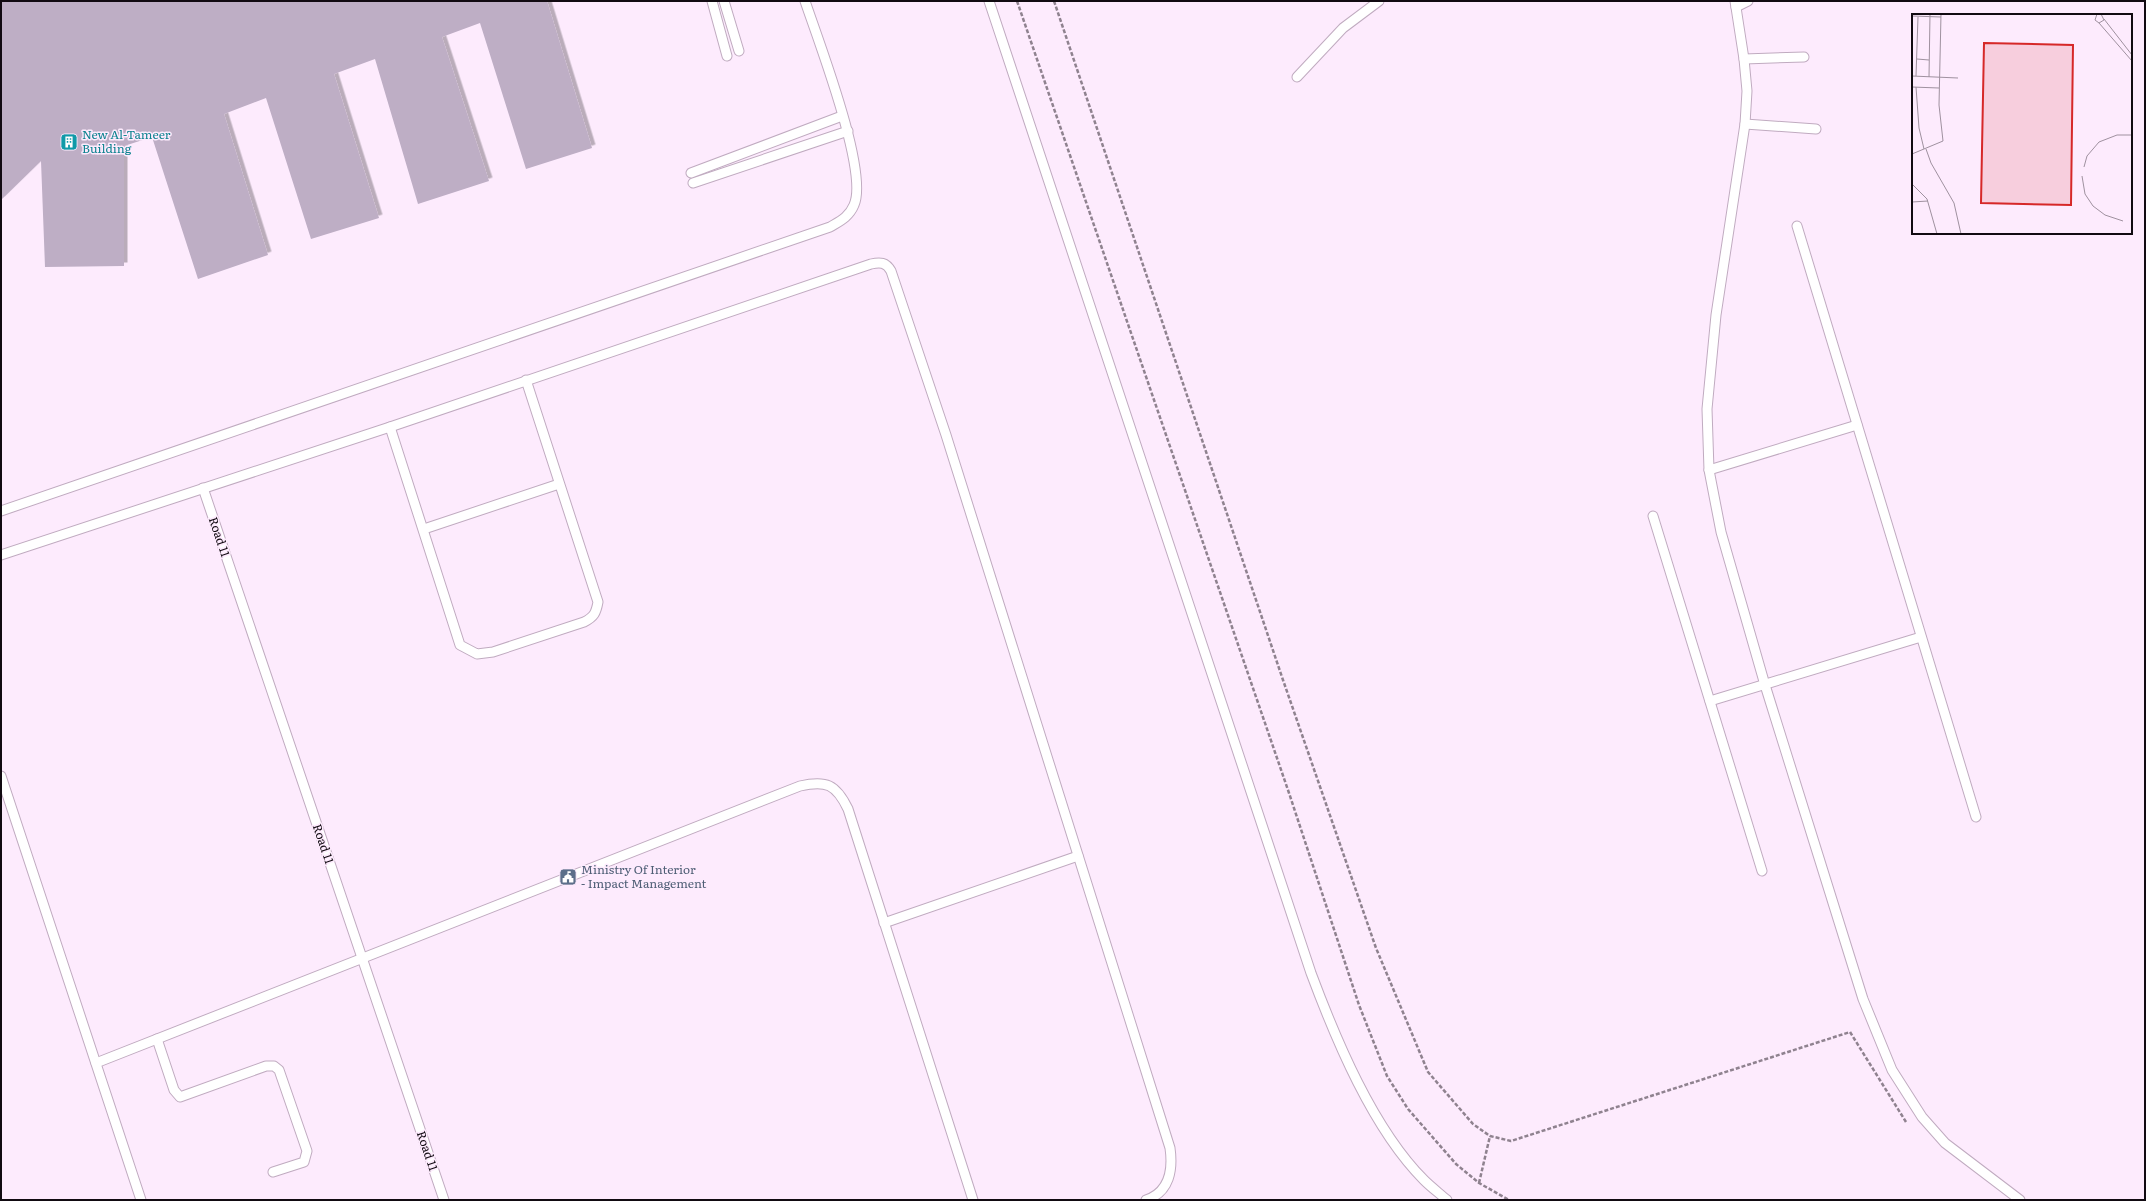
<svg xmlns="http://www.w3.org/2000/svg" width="2146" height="1201" viewBox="0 0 2146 1201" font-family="Literata,serif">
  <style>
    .building { fill: #beaec5; filter: url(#shadow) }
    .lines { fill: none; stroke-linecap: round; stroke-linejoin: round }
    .service-casing { stroke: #c0abc0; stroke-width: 11 }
    .path { stroke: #8f828f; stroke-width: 2.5; stroke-dasharray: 4 2; stroke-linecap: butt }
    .service { stroke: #fff; stroke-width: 9 }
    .labels { text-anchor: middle; stroke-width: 3; stroke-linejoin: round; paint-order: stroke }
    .culture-label { font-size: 12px; fill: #0d838f; stroke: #fdebfd; text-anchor: start }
    .street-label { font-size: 12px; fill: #110a11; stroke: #fdebfd }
    .service-label { font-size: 12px; fill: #4e5e75; stroke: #fdebfd; text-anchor: start }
    .inset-road { fill: none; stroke: #9f919f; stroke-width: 1 }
    .view { fill: #d62828; fill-opacity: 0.15; stroke: #d62828; stroke-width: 2 }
    .inset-edge { fill: none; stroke: #110a11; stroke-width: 2 }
  </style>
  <defs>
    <filter id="shadow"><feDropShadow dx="3.5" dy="-3.5" stdDeviation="0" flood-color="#0004"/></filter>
  </defs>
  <rect width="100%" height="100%" fill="#fdebfd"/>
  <path class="building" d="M1 1H547L592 148 526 169 480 23 442 37 489 181 418 204 375 59 334 74 379 218 311 239 266 98 224 114 268 255 198 279 152 137 124 146V266L45 267 41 161 1 200Z"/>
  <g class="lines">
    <g class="service-casing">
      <g id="service">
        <path d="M712 1 727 56"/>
        <path d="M724 1 739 51"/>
        <path d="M989 1 1311 973C1336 1040 1373 1129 1424 1180 1431 1187 1439 1193 1447 1200"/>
        <path d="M1735 1 1744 59 1747 91 1745 124 1716 315 1707 409 1709 470 1721 532 1765 685 1863 999 1892 1070 1922 1117 1945 1143 2020 1200"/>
        <path d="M1736 7 1748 1"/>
        <path d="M1744 59 1804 57"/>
        <path d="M1297 77 1343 28 1379 1"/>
        <path d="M1745 124 1816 129"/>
        <path d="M691 173 842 116"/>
        <path d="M693 183 848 131"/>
        <path d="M1797 226 1976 817"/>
        <path d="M390 427 460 645 477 654 493 652 584 622C594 617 596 613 598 602L526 380"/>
        <path d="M1709 470 1857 425"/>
        <path d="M203 488 444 1200"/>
        <path d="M1 511 830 227C840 221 849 217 854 205 869 172 818 40 805 1"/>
        <path d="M1653 516 1762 871"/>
        <path d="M424 529 559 484"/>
        <path d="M1 555 390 427 871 264C880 262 886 262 891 271L946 435 1170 1148C1173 1169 1170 1192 1146 1200"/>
        <path d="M1710 701 1921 637"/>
        <path d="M1 776 141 1200"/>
        <path d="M884 923 1078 856"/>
        <path d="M157 1039 174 1090 180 1097 266 1066H274L279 1070 307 1151 304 1162 273 1172"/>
        <path d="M96 1063 800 786C826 780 836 784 848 809L973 1200"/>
      </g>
    </g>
    <g class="path">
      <path d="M1017 1 1289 793 1359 1005 1387 1076 1408 1109 1456 1164 1479 1183 1509 1200"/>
      <path d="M1054 1 1283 680 1376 948 1428 1072 1473 1124 1490 1136 1511 1141 1850 1032 1906 1122"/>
      <path d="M1479 1183 1490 1136"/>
    </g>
    <use href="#service" class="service"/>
  </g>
  <defs>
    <g id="building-square" transform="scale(0.9)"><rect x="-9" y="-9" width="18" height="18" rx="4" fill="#0f9aa8" stroke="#fdebfd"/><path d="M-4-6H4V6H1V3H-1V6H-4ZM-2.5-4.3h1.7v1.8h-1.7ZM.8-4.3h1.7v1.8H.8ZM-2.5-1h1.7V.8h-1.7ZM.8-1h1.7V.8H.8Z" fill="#fff"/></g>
    <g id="civic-square" transform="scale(0.9)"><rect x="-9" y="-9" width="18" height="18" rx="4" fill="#5c6f8a" stroke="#fdebfd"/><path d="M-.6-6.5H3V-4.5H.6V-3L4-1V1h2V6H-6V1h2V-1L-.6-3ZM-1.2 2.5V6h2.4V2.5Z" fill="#fff"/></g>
  </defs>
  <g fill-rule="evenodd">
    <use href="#building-square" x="69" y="142"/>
    <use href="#civic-square" x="568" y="877"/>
  </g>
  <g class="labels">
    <g class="culture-label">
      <text x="82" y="139">New Al-Tameer<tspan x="82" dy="14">Building</tspan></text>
    </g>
    <g class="street-label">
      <text transform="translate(219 537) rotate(71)" y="4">Road 11</text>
      <text transform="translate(323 844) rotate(71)" y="4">Road 11</text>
      <text transform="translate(427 1151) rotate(71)" y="4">Road 11</text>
    </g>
    <g class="service-label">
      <text x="581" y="874">Ministry Of Interior<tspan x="581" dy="14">- Impact Management</tspan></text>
    </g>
  </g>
  <g transform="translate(1912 14)">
    <rect width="220" height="220" fill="#fdebfd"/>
    <path class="inset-road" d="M185 0 183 6 187 9 192 6 189 0M0 2 29 3M192 5 220 41M187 9 220 47M5 45 17 46M0 62 46 64M4 62 6 3M17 63 18 0M0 73 27 74M4 73 7 114 12 135M14 135 19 149 42 189 49 220M0 140 31 127 27 91 29 0M172 153 175 142 187 128 205 121H220M170 162 173 180 181 192 193 201 211 207M0 170 15 185 25 220M0 188 16 187"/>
    <path class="view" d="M72 29 161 31 159 191 69 189Z"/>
    <rect width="220" height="220" class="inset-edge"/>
  </g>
  <rect width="2146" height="1201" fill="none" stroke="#110a11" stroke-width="4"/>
</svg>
